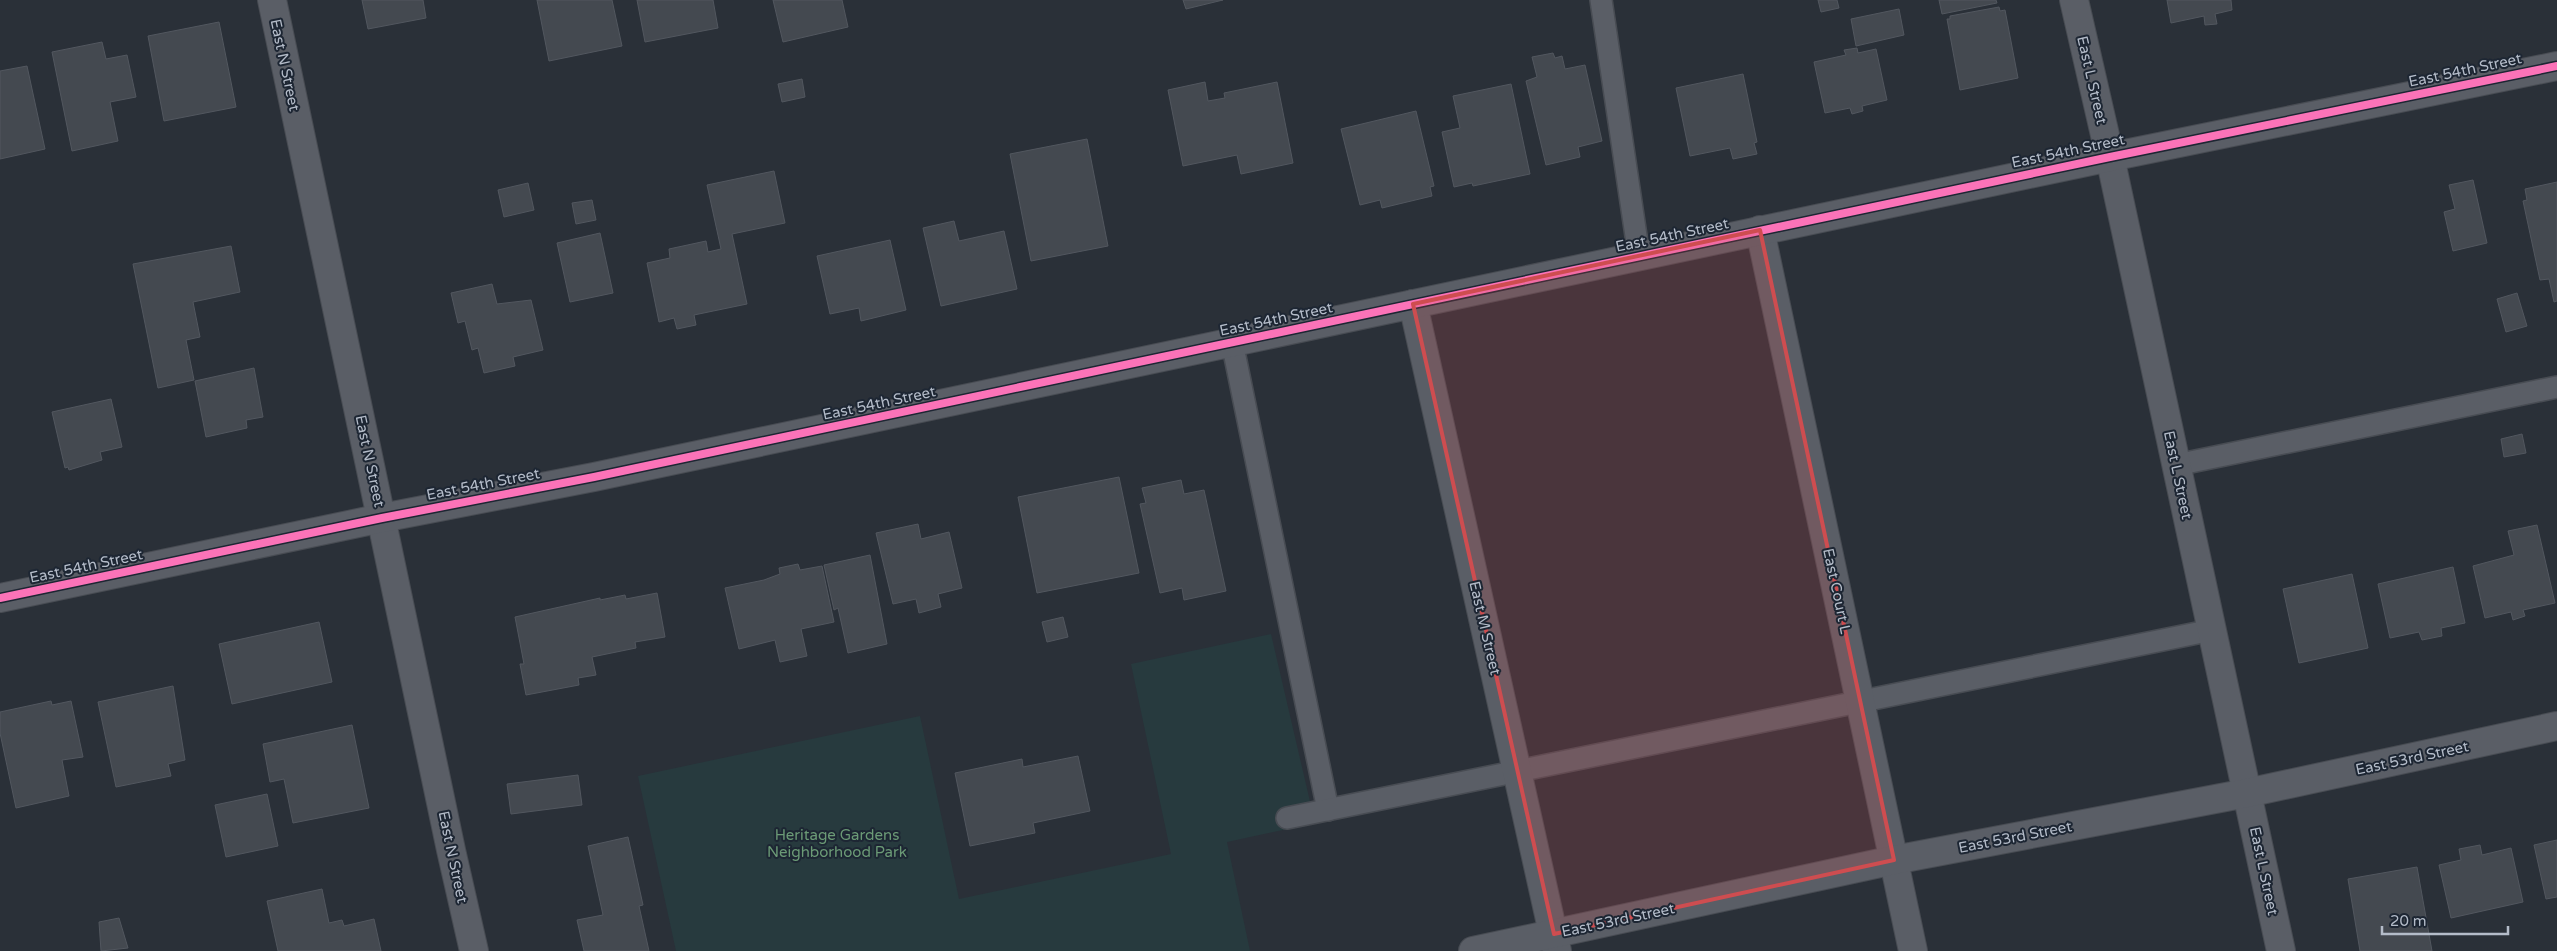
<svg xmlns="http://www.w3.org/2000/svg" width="2557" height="951" viewBox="0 0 2557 951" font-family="'Varela Round',sans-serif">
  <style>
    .green { fill: #273a3e }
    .building { fill: #444950; stroke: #52575f }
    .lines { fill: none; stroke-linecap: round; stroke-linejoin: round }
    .lane-casing { stroke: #484c53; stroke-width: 24 }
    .street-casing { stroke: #484c53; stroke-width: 30 }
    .lane { stroke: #5a5e66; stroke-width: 21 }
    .street { stroke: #5a5e66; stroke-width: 28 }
    .cycleway-casing { stroke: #1d2633; stroke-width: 11 }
    .cycleway { stroke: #fb73b8; stroke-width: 8 }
    .marked { fill: #ce4d50; fill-opacity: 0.2; stroke: #ce4d50; stroke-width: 4; stroke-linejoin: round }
    .labels { text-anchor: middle; stroke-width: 4; stroke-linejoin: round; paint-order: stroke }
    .street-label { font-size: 15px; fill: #b4bcc9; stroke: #1d2633 }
    .park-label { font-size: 15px; fill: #6b9a76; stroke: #1d2633 }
  </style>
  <rect width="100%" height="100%" fill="#2a3038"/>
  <path class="green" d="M1271 634 1315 823 1227 842 1250 951H676L638 776 920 716 959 899 1171 854 1131 664Z"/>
  <g class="building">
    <path d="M362 0H423L426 18 368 29Z"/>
    <path d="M537 0H612L622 46 549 61Z"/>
    <path d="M637 0H713L718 28 645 42Z"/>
    <path d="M773 0H842L848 27 783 42Z"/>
    <path d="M1183 0H1223L1186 9Z"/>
    <path d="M1818 0H1837L1839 8 1821 12Z"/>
    <path d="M1939 0H1996L1997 3 1942 14Z"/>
    <path d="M2167 0H2231L2232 10 2215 14 2217 24 2205 25 2204 16 2171 23Z"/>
    <path d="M1999 7 2000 11 2005 10 2018 78 1960 90 1947 19H1950V16Z"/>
    <path d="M1899 9 1904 35 1856 46 1851 19Z"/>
    <path d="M219 22 236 107 164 121 148 36Z"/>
    <path d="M102 42 106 59 127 55 136 97 110 102 118 141 72 151 52 52Z"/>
    <path d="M1857 48 1858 53 1876 49 1887 100 1862 106 1863 111 1852 114 1850 108 1825 113 1814 62 1846 55 1844 50Z"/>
    <path d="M1553 53 1555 58 1562 56 1565 69 1585 65 1602 141 1578 147 1580 157 1546 165 1526 81 1537 77 1532 57Z"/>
    <path d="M27 66 45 149 0 159V71Z"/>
    <path d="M1743 74 1757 142 1754 143 1757 154 1733 159 1730 148 1690 156 1676 88Z"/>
    <path d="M802 79 805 97 782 102 778 84Z"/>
    <path d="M1205 82 1208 101 1225 98 1224 93 1277 82 1293 163 1241 174 1237 155 1183 166 1168 90Z"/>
    <path d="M1511 84 1530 174 1473 186 1472 183 1454 187 1442 132 1460 128 1453 96Z"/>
    <path d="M1416 111 1434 186 1430 187 1432 196 1382 208 1380 200 1360 205 1341 129Z"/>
    <path d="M1087 139 1108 246 1031 261 1010 154Z"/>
    <path d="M774 171 785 223 732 234 747 304 694 315 696 325 677 329 674 318 659 322 647 263 670 258 669 249 706 241 708 252 721 249 707 185Z"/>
    <path d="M2473 180 2487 243 2453 251 2444 212 2455 209 2449 185Z"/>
    <path d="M2557 182V301L2554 302 2549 279 2540 280 2523 201 2527 200 2525 189Z"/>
    <path d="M528 183 534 210 504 217 498 190Z"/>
    <path d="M592 200 596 220 576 224 572 203Z"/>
    <path d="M954 221 959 241 1004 231 1017 289 941 306 923 228Z"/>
    <path d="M600 233 613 293 570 302 557 243Z"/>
    <path d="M890 240 906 310 861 321 859 308 830 314 817 256Z"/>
    <path d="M231 246 240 292 193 302 200 337 186 340 194 380 158 388 133 264Z"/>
    <path d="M492 284 497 304 531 300 543 350 513 357 515 366 484 373 478 348 472 350 465 321 458 323 451 293Z"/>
    <path d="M2517 293 2527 326 2506 332 2497 299Z"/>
    <path d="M254 368 263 417 246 420 247 428 206 437 195 381Z"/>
    <path d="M111 399 122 447 100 452 102 460 69 470 68 467 65 468 52 412Z"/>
    <path d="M2522 434 2526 453 2504 457 2501 439Z"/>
    <path d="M1119 477 1139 573 1037 593 1018 497Z"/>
    <path d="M1181 480 1184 494 1204 490 1226 591 1184 600 1182 588 1160 593 1140 504 1146 503 1142 488Z"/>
    <path d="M918 524 921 539 949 532 962 588 938 594 941 607 919 613 916 599 893 604 876 533Z"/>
    <path d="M2537 525 2555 603 2523 610 2525 616 2513 620 2511 612 2485 618 2473 566 2514 555 2508 531Z"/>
    <path d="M870 555 887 644 848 653 838 608 834 610 824 565Z"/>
    <path d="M798 564 800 570 822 566 834 622 801 629 807 656 780 662 775 640 739 649 725 588 764 580 780 574 779 568Z"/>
    <path d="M2453 567 2465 623 2441 628 2442 636 2422 640 2419 632 2390 638 2378 584Z"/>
    <path d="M2352 574 2368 648 2299 663 2283 589Z"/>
    <path d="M657 593 665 637 635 642 636 648 592 657 596 675 578 678 579 685 526 695 520 664H524L515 617 600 598V600L625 595 626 599Z"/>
    <path d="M1063 617 1068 637 1047 642 1042 622Z"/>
    <path d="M319 622 332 682 232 704 219 644Z"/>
    <path d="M173 686 185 760 168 764 171 776 116 787 98 702Z"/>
    <path d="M51 701 52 705 71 701 83 757 62 760 69 796 16 808 0 733V712Z"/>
    <path d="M352 725 369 808 293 823 284 779 270 782 263 744Z"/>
    <path d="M1078 756 1090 811 1033 823 1035 833 970 846 955 773 1022 759 1023 767Z"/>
    <path d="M578 775 582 805 511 814 507 784Z"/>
    <path d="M267 794 278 846 226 857 215 805Z"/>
    <path d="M628 837 643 905 639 906 649 951H584L577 920 603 915 588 846Z"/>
    <path d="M2557 840V897L2546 899 2534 845Z"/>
    <path d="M2480 845 2482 855 2511 848 2523 902 2451 918 2439 865 2461 860 2459 849Z"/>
    <path d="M2417 867 2432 951H2360L2348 879Z"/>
    <path d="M322 889 329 923 342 920 344 926 374 919 381 951H278L267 901Z"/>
    <path d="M119 918 128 948 101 951 99 922Z"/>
  </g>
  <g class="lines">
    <g class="lane-casing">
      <g id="lane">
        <path d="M1601 0 1639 256"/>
        <path d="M1232 342 1328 810"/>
        <path d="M2176 465 2557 387"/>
        <path d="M1287 818 2212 630"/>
      </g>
    </g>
    <g class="street-casing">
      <g id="street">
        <path d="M272 0 451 850 474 951"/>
        <path d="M2074 0 2110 157 2281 951"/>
        <path d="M1760 230 1913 951"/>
        <path d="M1413 304 1557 951"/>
        <path d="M0 598 382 518 594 477 2110 157 2557 66"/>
        <path d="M1473 951 1894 860 2247 793 2557 726"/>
      </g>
    </g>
    <use href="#lane" class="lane"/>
    <use href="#street" class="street"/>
    <g class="cycleway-casing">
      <path id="cycleway" d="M0 598 382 518 594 477 2110 157 2557 66"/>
    </g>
    <use href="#cycleway" class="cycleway"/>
  </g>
  <path class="marked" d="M1760 230 1894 860 1554 934 1413 304Z"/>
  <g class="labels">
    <g class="street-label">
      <text transform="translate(285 65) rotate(78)" y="5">East N Street</text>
      <text transform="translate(2465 70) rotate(-12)" y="5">East 54th Street</text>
      <text transform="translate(2092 80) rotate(77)" y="5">East L Street</text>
      <text transform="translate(2068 151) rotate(-12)" y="5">East 54th Street</text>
      <text transform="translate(1672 235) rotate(-12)" y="5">East 54th Street</text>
      <text transform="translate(1276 319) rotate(-12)" y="5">East 54th Street</text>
      <text transform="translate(879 403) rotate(-12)" y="5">East 54th Street</text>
      <text transform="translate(370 461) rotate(78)" y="5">East N Street</text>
      <text transform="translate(2178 475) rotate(78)" y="5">East L Street</text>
      <text transform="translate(483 484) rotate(-11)" y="5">East 54th Street</text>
      <text transform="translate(86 566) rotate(-12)" y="5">East 54th Street</text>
      <text transform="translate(1837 591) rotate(78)" y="5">East Court L</text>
      <text transform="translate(1485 628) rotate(77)" y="5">East M Street</text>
      <text transform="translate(2412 758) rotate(-12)" y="5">East 53rd Street</text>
      <text transform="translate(2015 837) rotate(-11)" y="5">East 53rd Street</text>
      <text transform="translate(453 857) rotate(78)" y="5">East N Street</text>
      <text transform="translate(2264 871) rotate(78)" y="5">East L Street</text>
      <text transform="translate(1618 920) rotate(-12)" y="5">East 53rd Street</text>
    </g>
    <g class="park-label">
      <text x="837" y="840">Heritage Gardens<tspan x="837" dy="17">Neighborhood Park</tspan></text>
    </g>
  </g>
  <path d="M2382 926v8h126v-8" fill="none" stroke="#b4bcc9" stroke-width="2.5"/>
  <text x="2390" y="926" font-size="15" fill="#b4bcc9" stroke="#1d2633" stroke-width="4" paint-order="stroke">20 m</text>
</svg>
